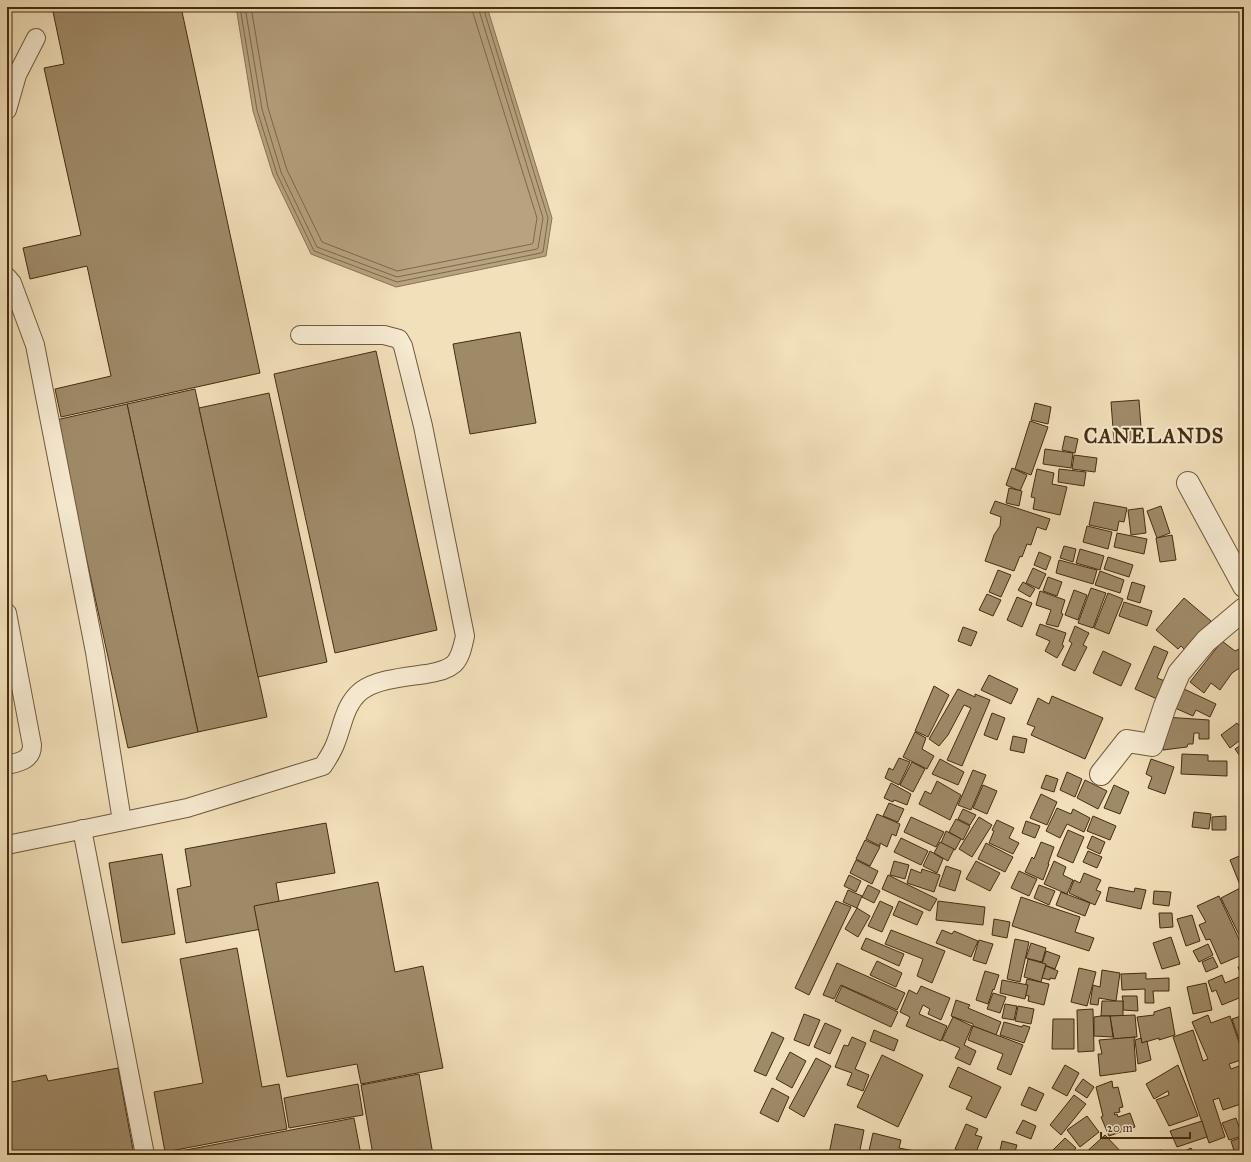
<svg xmlns="http://www.w3.org/2000/svg" width="1251" height="1162" viewBox="0 0 1251 1162" font-family="'IM FELL Great Primer',serif">
  <style>
    .water { fill: #b7a380; stroke: #897353 }
    .lines { fill: none; stroke-linecap: round; stroke-linejoin: round }
    .shore { stroke: #7e6848; stroke-width: 1 }
    .building { fill: #9f8a68; stroke: #452c10 }
    .service-casing { stroke: #70593a; stroke-width: 20 }
    .minor-casing { stroke: #70593a; stroke-width: 24 }
    .service { stroke: #f7ebd2; stroke-width: 18 }
    .minor { stroke: #f7ebd2; stroke-width: 22 }
    .labels { text-anchor: middle; stroke-width: 4; stroke-linejoin: round; paint-order: stroke }
    .district-label { font-size: 20px; font-weight: bold; letter-spacing: 1px; fill: #452c10; stroke: #f7ebd2 }
  </style>
  <rect width="100%" height="100%" fill="#f2e0ba"/>
  <filter id="stains"><feTurbulence type="fractalNoise" baseFrequency=".005" numOctaves="4"/><feColorMatrix values="0 0 0 0 .2 0 0 0 0 .09 0 0 0 0 .02 0 0 0 .5 -.17"/></filter>
  <radialGradient id="worn" r=".72"><stop offset=".6" stop-color="#630" stop-opacity="0"/><stop offset="1" stop-color="#630" stop-opacity=".3"/></radialGradient>
  <path class="water" d="M236 7H487L552 218 546 256 396 287 311 254 273 175 253 111Z"/>
  <g class="lines">
    <g class="shore">
      <path d="M240 7 257 110 277 174 314 251 397 282 541 253 543 252 548 218 483 7"/>
      <path d="M245 7 262 109 281 172 317 247 397 277 537 249 538 248 543 218 478 7"/>
      <path d="M251 7 268 108 287 170 322 242 397 271 532 244 533 243 537 218 473 13 472 7"/>
    </g>
  </g>
  <g class="building">
    <path d="M52 7H181L260 373 61 417 55 389 111 376 87 266 30 279 23 248 81 235 44 68 64 64Z"/>
    <path d="M520 332 536 423 470 434 453 344Z"/>
    <path d="M376 351 437 630 335 653 274 374Z"/>
    <path d="M195 389 267 717 198 732 127 404Z"/>
    <path d="M269 393 327 662 258 677 199 408Z"/>
    <path d="M1139 400 1142 440 1114 442 1111 402Z"/>
    <path d="M1035 403 1051 407 1048 424 1031 420Z"/>
    <path d="M127 404 198 732 128 748 56 420Z"/>
    <path d="M1030 421 1048 427 1031 475 1015 469Z"/>
    <path d="M1065 436 1078 439 1075 453 1062 450Z"/>
    <path d="M1045 449 1073 453 1071 468 1043 464Z"/>
    <path d="M1074 455 1097 458 1095 472 1072 469Z"/>
    <path d="M1012 468 1027 475 1020 491 1006 485Z"/>
    <path d="M1037 469 1054 473 1052 484 1067 487 1060 515 1033 509 1035 498 1031 497Z"/>
    <path d="M1059 469 1086 472 1084 486 1058 482Z"/>
    <path d="M1009 488 1022 491 1019 506 1006 503Z"/>
    <path d="M995 501 1050 519 1046 530 1037 527 1031 545 1027 544 1022 557 1020 556 1014 571 985 561 994 535 1000 526 1001 517 990 513Z"/>
    <path d="M1094 502 1127 508 1124 522 1119 521 1117 531 1089 525Z"/>
    <path d="M1161 506 1170 533 1157 538 1147 511Z"/>
    <path d="M1143 508 1146 533 1131 535 1128 510Z"/>
    <path d="M1087 526 1112 532 1108 549 1083 542Z"/>
    <path d="M1117 533 1147 539 1144 554 1114 547Z"/>
    <path d="M1172 535 1176 560 1160 562 1156 538Z"/>
    <path d="M1064 546 1076 549 1073 562 1060 558Z"/>
    <path d="M1080 549 1104 556 1100 570 1076 563Z"/>
    <path d="M1039 552 1051 557 1046 570 1034 565Z"/>
    <path d="M1108 557 1133 565 1129 577 1104 569Z"/>
    <path d="M1059 560 1097 570 1093 584 1056 573Z"/>
    <path d="M1033 568 1046 574 1039 589 1026 583Z"/>
    <path d="M998 570 1011 575 1001 597 989 592Z"/>
    <path d="M1100 571 1124 580 1120 593 1095 585Z"/>
    <path d="M1048 577 1062 582 1057 596 1043 591Z"/>
    <path d="M1023 582 1035 589 1030 597 1018 590Z"/>
    <path d="M1132 582 1145 586 1140 603 1127 599Z"/>
    <path d="M1091 588 1106 593 1093 628 1078 623Z"/>
    <path d="M1074 590 1087 595 1078 620 1065 615Z"/>
    <path d="M1040 591 1065 600 1061 613 1063 614 1058 627 1046 624 1051 610 1036 605Z"/>
    <path d="M1108 593 1123 599 1109 634 1094 628Z"/>
    <path d="M987 594 1001 600 993 616 979 610Z"/>
    <path d="M1017 597 1032 603 1022 627 1007 620Z"/>
    <path d="M1184 598 1211 621 1186 651 1181 646 1178 649 1156 630Z"/>
    <path d="M1124 602 1152 611 1147 626 1119 616Z"/>
    <path d="M1040 624 1066 633 1062 645 1064 646 1057 658 1045 651 1050 641 1036 635Z"/>
    <path d="M1075 626 1089 633 1083 645 1087 647 1075 671 1062 665 1072 643 1069 641Z"/>
    <path d="M963 627 977 632 971 646 958 641Z"/>
    <path d="M1222 641 1235 651 1239 649 1244 656V665L1232 673 1220 690 1211 683 1204 693 1190 682Z"/>
    <path d="M1154 646 1168 652 1157 678 1165 681 1157 699 1135 689Z"/>
    <path d="M1103 651 1131 664 1121 686 1093 673Z"/>
    <path d="M989 675 1018 689 1011 704 981 690Z"/>
    <path d="M934 686 949 695 928 737 915 731Z"/>
    <path d="M958 689 975 697V694L990 700 962 766 947 760 971 708 964 705 948 735 939 746 929 739Z"/>
    <path d="M1184 689 1216 704 1210 717 1196 710 1193 716 1175 708Z"/>
    <path d="M1052 696 1103 718 1085 759 1031 735 1035 727 1027 724 1038 698 1049 704Z"/>
    <path d="M992 713 1005 718 997 740 984 735Z"/>
    <path d="M1165 717 1209 720V739H1199V733H1194L1193 744H1188L1187 747 1163 750Z"/>
    <path d="M1237 723 1244 732V737L1230 748 1221 735Z"/>
    <path d="M915 732 926 738 922 749 934 756 927 769 903 757Z"/>
    <path d="M1013 736 1027 739 1024 753 1010 750Z"/>
    <path d="M1244 743V758L1242 759 1235 749Z"/>
    <path d="M1182 754 1208 755V761H1227V776L1181 774Z"/>
    <path d="M899 758 910 762 899 785 885 778 889 768 893 770Z"/>
    <path d="M940 759 964 772 958 785 932 774Z"/>
    <path d="M1151 759 1174 767 1165 794 1148 788 1152 777 1146 774Z"/>
    <path d="M912 762 925 769 913 792 900 785Z"/>
    <path d="M973 770 986 775 971 810 958 805Z"/>
    <path d="M1067 772 1082 779 1075 797 1060 790Z"/>
    <path d="M1046 775 1058 779 1054 792 1041 788Z"/>
    <path d="M1085 780 1107 791 1098 809 1077 798Z"/>
    <path d="M937 781 961 795 950 820 919 804 925 791 931 794Z"/>
    <path d="M891 783 911 794 907 805 894 800 893 802 884 798Z"/>
    <path d="M983 785 997 791 987 814 973 808Z"/>
    <path d="M1114 785 1129 792 1120 814 1104 808Z"/>
    <path d="M1041 794 1057 802 1047 825 1030 818Z"/>
    <path d="M889 803 904 809 898 822 883 816Z"/>
    <path d="M1057 808 1071 814 1073 809 1090 818 1084 832 1067 824 1060 838 1046 831Z"/>
    <path d="M963 809 976 815 970 825 958 819Z"/>
    <path d="M1194 812 1211 814 1209 829 1192 827Z"/>
    <path d="M877 814 900 824 896 836 892 834 887 847 880 843V846L866 839Z"/>
    <path d="M1093 816 1116 826 1110 840 1087 831Z"/>
    <path d="M1226 816V830H1212V817Z"/>
    <path d="M911 817 944 832 936 847 904 832Z"/>
    <path d="M979 817 992 825 972 857 959 849Z"/>
    <path d="M956 819 970 826 963 840 949 832Z"/>
    <path d="M997 820 1014 828 1009 838 1019 843 1013 854 989 843 994 831 992 830Z"/>
    <path d="M1026 821 1040 826 1035 838 1022 833Z"/>
    <path d="M326 823 335 873 276 883 283 925 186 943 177 889 191 886 185 849Z"/>
    <path d="M1068 830 1084 837 1073 863 1057 856Z"/>
    <path d="M946 831 961 839 955 850 941 843Z"/>
    <path d="M1244 835V846L1239 838Z"/>
    <path d="M1092 836 1105 842 1100 854 1087 848Z"/>
    <path d="M901 838 928 851 921 865 894 852Z"/>
    <path d="M865 840 880 847 870 866 856 859Z"/>
    <path d="M940 842 954 849 948 861 934 853Z"/>
    <path d="M1041 842 1054 847 1048 864H1049L1043 880 1025 872 1032 857 1034 859Z"/>
    <path d="M986 843 1013 857 1005 872 978 859Z"/>
    <path d="M930 851 943 859 937 873 923 866Z"/>
    <path d="M1088 851 1102 857 1097 868 1083 862Z"/>
    <path d="M162 854 175 934 122 943 109 863Z"/>
    <path d="M1244 854V883L1240 885 1230 860Z"/>
    <path d="M856 860 878 871 872 884 850 873Z"/>
    <path d="M894 861 909 865 905 879 890 875Z"/>
    <path d="M976 861 1000 873 990 891 966 879Z"/>
    <path d="M1054 861 1066 867 1063 875 1073 880 1067 894 1044 884Z"/>
    <path d="M946 866 961 871 955 891 939 886Z"/>
    <path d="M911 869 921 873 922 869 940 875 934 892 907 883Z"/>
    <path d="M1019 871 1037 879 1029 896 1011 888Z"/>
    <path d="M1084 873 1101 880 1096 890 1101 892 1095 905 1069 893 1074 880 1080 883Z"/>
    <path d="M849 875 861 881 856 892 844 886Z"/>
    <path d="M888 875 937 899 930 911 882 889Z"/>
    <path d="M378 882 395 972 423 966 443 1068 361 1084 357 1064 287 1077 254 906Z"/>
    <path d="M868 885 880 891 874 903 862 897Z"/>
    <path d="M1039 885 1055 891 1049 905 1034 898Z"/>
    <path d="M1244 886V945L1221 898Z"/>
    <path d="M1109 887 1134 892 1135 888 1146 890 1141 909 1106 901Z"/>
    <path d="M848 890 862 896 857 908 843 902Z"/>
    <path d="M1154 891 1171 892 1169 906 1153 904Z"/>
    <path d="M1061 892 1090 903 1085 916 1056 905Z"/>
    <path d="M1219 896 1244 950V954L1221 964 1210 939 1206 940 1199 925 1206 922 1197 906Z"/>
    <path d="M1021 897 1080 917 1075 932 1094 938 1089 951 1012 926Z"/>
    <path d="M836 901 851 907 809 995 795 988Z"/>
    <path d="M880 901 893 907 882 932 868 926Z"/>
    <path d="M899 901 923 912 917 925 893 915Z"/>
    <path d="M938 901 985 907 983 925 936 920Z"/>
    <path d="M857 908 870 916 858 937 845 929Z"/>
    <path d="M1159 913H1172L1173 927 1160 928Z"/>
    <path d="M1192 915 1200 941 1186 946 1177 919Z"/>
    <path d="M994 919 1010 922 1007 938 992 935Z"/>
    <path d="M891 930 945 951 932 983 917 976 923 959 885 944Z"/>
    <path d="M942 930 952 934 954 931 978 941 971 957 936 943Z"/>
    <path d="M1171 937 1180 964 1162 969 1153 943Z"/>
    <path d="M866 938 904 954 899 966 861 949Z"/>
    <path d="M1015 939 1029 942 1020 982 1007 979Z"/>
    <path d="M979 940 993 944 986 964 973 960Z"/>
    <path d="M1031 943 1046 948 1042 962 1026 958Z"/>
    <path d="M1208 944 1213 955 1199 962 1193 951Z"/>
    <path d="M237 948 262 1087 279 1084 287 1129 165 1152 154 1092 203 1083 180 959Z"/>
    <path d="M1046 951 1060 956 1055 969 1042 964Z"/>
    <path d="M1213 957 1218 967 1206 972 1202 962Z"/>
    <path d="M1028 959 1046 964 1041 982 1024 977Z"/>
    <path d="M877 961 902 973 896 987 870 975Z"/>
    <path d="M837 963 905 993 897 1010 841 985 834 999 823 995Z"/>
    <path d="M1244 965V983L1238 967Z"/>
    <path d="M1046 966 1058 971 1055 979 1050 978V980L1042 978Z"/>
    <path d="M1079 968 1096 972 1087 1006 1071 1002Z"/>
    <path d="M1102 970 1120 973 1116 1001 1099 998 1098 1005 1090 1004 1093 985 1100 987Z"/>
    <path d="M985 971 999 975 994 990 993 989 988 1004 976 1000Z"/>
    <path d="M1146 973V979L1169 978V991H1153L1154 1003H1145V989L1122 990 1121 974Z"/>
    <path d="M1222 975 1225 983 1239 977 1244 988V996L1222 1005 1216 990 1212 992 1208 981Z"/>
    <path d="M1027 979 1049 984 1044 1005 1028 1001 1029 996 1023 995Z"/>
    <path d="M1002 980 1028 985 1025 999 1000 993Z"/>
    <path d="M1206 983 1212 1010 1193 1014 1187 987Z"/>
    <path d="M842 986 898 1012 891 1027 835 1001Z"/>
    <path d="M921 986 950 998 941 1020 928 1014 930 1009 923 1005 919 1014 947 1026 941 1041 906 1026 910 1017 900 1012 909 990 917 994Z"/>
    <path d="M993 993 1006 997 1000 1013 987 1009Z"/>
    <path d="M1122 996H1137L1138 1011 1123 1010V1001Z"/>
    <path d="M956 1000 970 1005 968 1008 1001 1022 996 1035 973 1026V1024L951 1016Z"/>
    <path d="M1102 1001H1123V1016H1101Z"/>
    <path d="M1005 1004 1017 1006 1014 1020 1002 1018Z"/>
    <path d="M1018 1006 1034 1009 1031 1024 1015 1021Z"/>
    <path d="M1170 1007 1175 1035 1159 1040V1038L1142 1043 1137 1017 1154 1015V1012Z"/>
    <path d="M1093 1009 1094 1051 1078 1052 1077 1010Z"/>
    <path d="M804 1014 820 1020 809 1046 794 1040Z"/>
    <path d="M1135 1015 1137 1037 1114 1039 1110 1016Z"/>
    <path d="M1208 1015 1211 1023 1230 1016 1244 1057V1059L1229 1064 1231 1069 1239 1066 1244 1080V1103L1223 1110 1219 1098 1213 1100 1225 1137 1209 1143 1173 1037 1193 1030 1203 1061 1208 1059 1192 1022Z"/>
    <path d="M1244 1015V1054L1232 1019Z"/>
    <path d="M1101 1016H1110L1113 1037 1094 1036V1017Z"/>
    <path d="M953 1017 972 1026 964 1045 976 1051 970 1065 955 1058 960 1048 942 1040Z"/>
    <path d="M1053 1019H1074V1049H1052Z"/>
    <path d="M1004 1022 1022 1027 1023 1025 1030 1027 1024 1043 1000 1035Z"/>
    <path d="M825 1023 841 1030 830 1054 814 1047Z"/>
    <path d="M973 1026 1023 1045 1011 1075 997 1069 1003 1054 968 1040Z"/>
    <path d="M874 1030 898 1040 894 1051 870 1041Z"/>
    <path d="M772 1032 784 1038 766 1076 754 1071Z"/>
    <path d="M852 1037 866 1043 855 1069 869 1075 863 1091 847 1085 852 1073 835 1067 844 1045 848 1046Z"/>
    <path d="M1135 1037 1134 1040 1136 1071 1100 1076 1098 1054H1102L1099 1040Z"/>
    <path d="M1141 1038 1142 1043 1147 1041 1151 1060 1138 1064 1135 1040Z"/>
    <path d="M790 1052 806 1061 792 1088 776 1079Z"/>
    <path d="M882 1055 923 1075 898 1127 857 1107Z"/>
    <path d="M816 1058 831 1066 804 1117 789 1108Z"/>
    <path d="M1065 1065 1079 1073 1067 1096 1052 1088Z"/>
    <path d="M1178 1065 1198 1116 1169 1126 1156 1100 1169 1095 1168 1091 1154 1099 1146 1084Z"/>
    <path d="M958 1067 1001 1087 986 1118 966 1109 972 1097 949 1087Z"/>
    <path d="M118 1068 134 1155H7V1083L46 1075 48 1081Z"/>
    <path d="M419 1074 433 1155H373L361 1085Z"/>
    <path d="M1083 1079 1094 1087 1087 1098 1075 1090Z"/>
    <path d="M1112 1081 1113 1088 1118 1087 1123 1107 1119 1108 1120 1112 1114 1113 1115 1115 1117 1114 1118 1117 1130 1113 1135 1127 1109 1136 1101 1117 1103 1116 1096 1087Z"/>
    <path d="M358 1084 363 1115 289 1128 284 1098Z"/>
    <path d="M1029 1087 1044 1094 1036 1111 1021 1105Z"/>
    <path d="M772 1088 789 1097 778 1122 760 1113Z"/>
    <path d="M1074 1095 1086 1104 1061 1135 1050 1125Z"/>
    <path d="M1244 1113V1131L1239 1115Z"/>
    <path d="M1087 1116 1099 1132 1080 1147 1067 1130Z"/>
    <path d="M354 1118 361 1155H165V1154Z"/>
    <path d="M1236 1118 1242 1136 1229 1140 1222 1123Z"/>
    <path d="M1023 1120 1036 1126 1031 1139 1016 1133Z"/>
    <path d="M1202 1121 1207 1137 1177 1147 1170 1131Z"/>
    <path d="M835 1124 864 1130 859 1155H835L829 1154Z"/>
    <path d="M966 1124 978 1129 975 1135 982 1137 975 1155 966 1150V1154L955 1149Z"/>
    <path d="M873 1133 901 1140 899 1148 920 1152 919 1155H868Z"/>
    <path d="M1105 1135 1124 1155H1083Z"/>
    <path d="M1243 1137 1244 1142V1151L1235 1154 1231 1141Z"/>
    <path d="M1065 1138 1076 1148 1069 1155H1048Z"/>
    <path d="M1002 1141 1017 1145 1014 1155H999Z"/>
    <path d="M1191 1148 1195 1155H1177Z"/>
    <path d="M1161 1150 1162 1155H1146V1153Z"/>
  </g>
  <g class="lines">
    <g class="service-casing">
      <g id="service">
        <path d="M7 110 17 75 36 38"/>
        <path d="M7 277 12 283 35 345 95 652 122 821"/>
        <path d="M7 613 32 745C32 760 20 762 7 765"/>
        <path d="M82 829 145 1155"/>
        <path d="M7 845 187 808 323 766C328 758 333 751 336 742 343 724 345 704 361 691 377 679 406 677 426 674 436 672 446 671 454 664 461 657 463 645 465 636L423 426 403 346 399 339 384 335H300"/>
      </g>
    </g>
    <g class="minor-casing">
      <g id="minor">
        <path d="M1188 483 1244 586"/>
        <path d="M1101 774 1127 741 1152 745 1165 706 1179 673 1206 641 1244 609"/>
      </g>
    </g>
    <use href="#service" class="service"/>
    <use href="#minor" class="minor"/>
  </g>
  <g class="labels">
    <g class="district-label">
      <text x="1154" y="443">CANELANDS</text>
    </g>
  </g>
  <rect width="1251" height="1162" fill="none" stroke="#f2e0ba" stroke-width="24"/>
  <rect x="8" y="8" width="1235" height="1146" fill="none" stroke="#452c10" stroke-width="2"/>
  <rect x="12" y="12" width="1227" height="1138" fill="none" stroke="#452c10"/>
  <path d="M1101 1132v6h89v-6" fill="none" stroke="#452c10" stroke-width="2"/>
  <text x="1107" y="1132" font-size="12" fill="#452c10" stroke="#f7ebd2" stroke-width="3" paint-order="stroke">20 m</text>
  <rect width="100%" height="100%" filter="url(#stains)"/>
  <rect width="100%" height="100%" fill="url(#worn)"/>
</svg>
